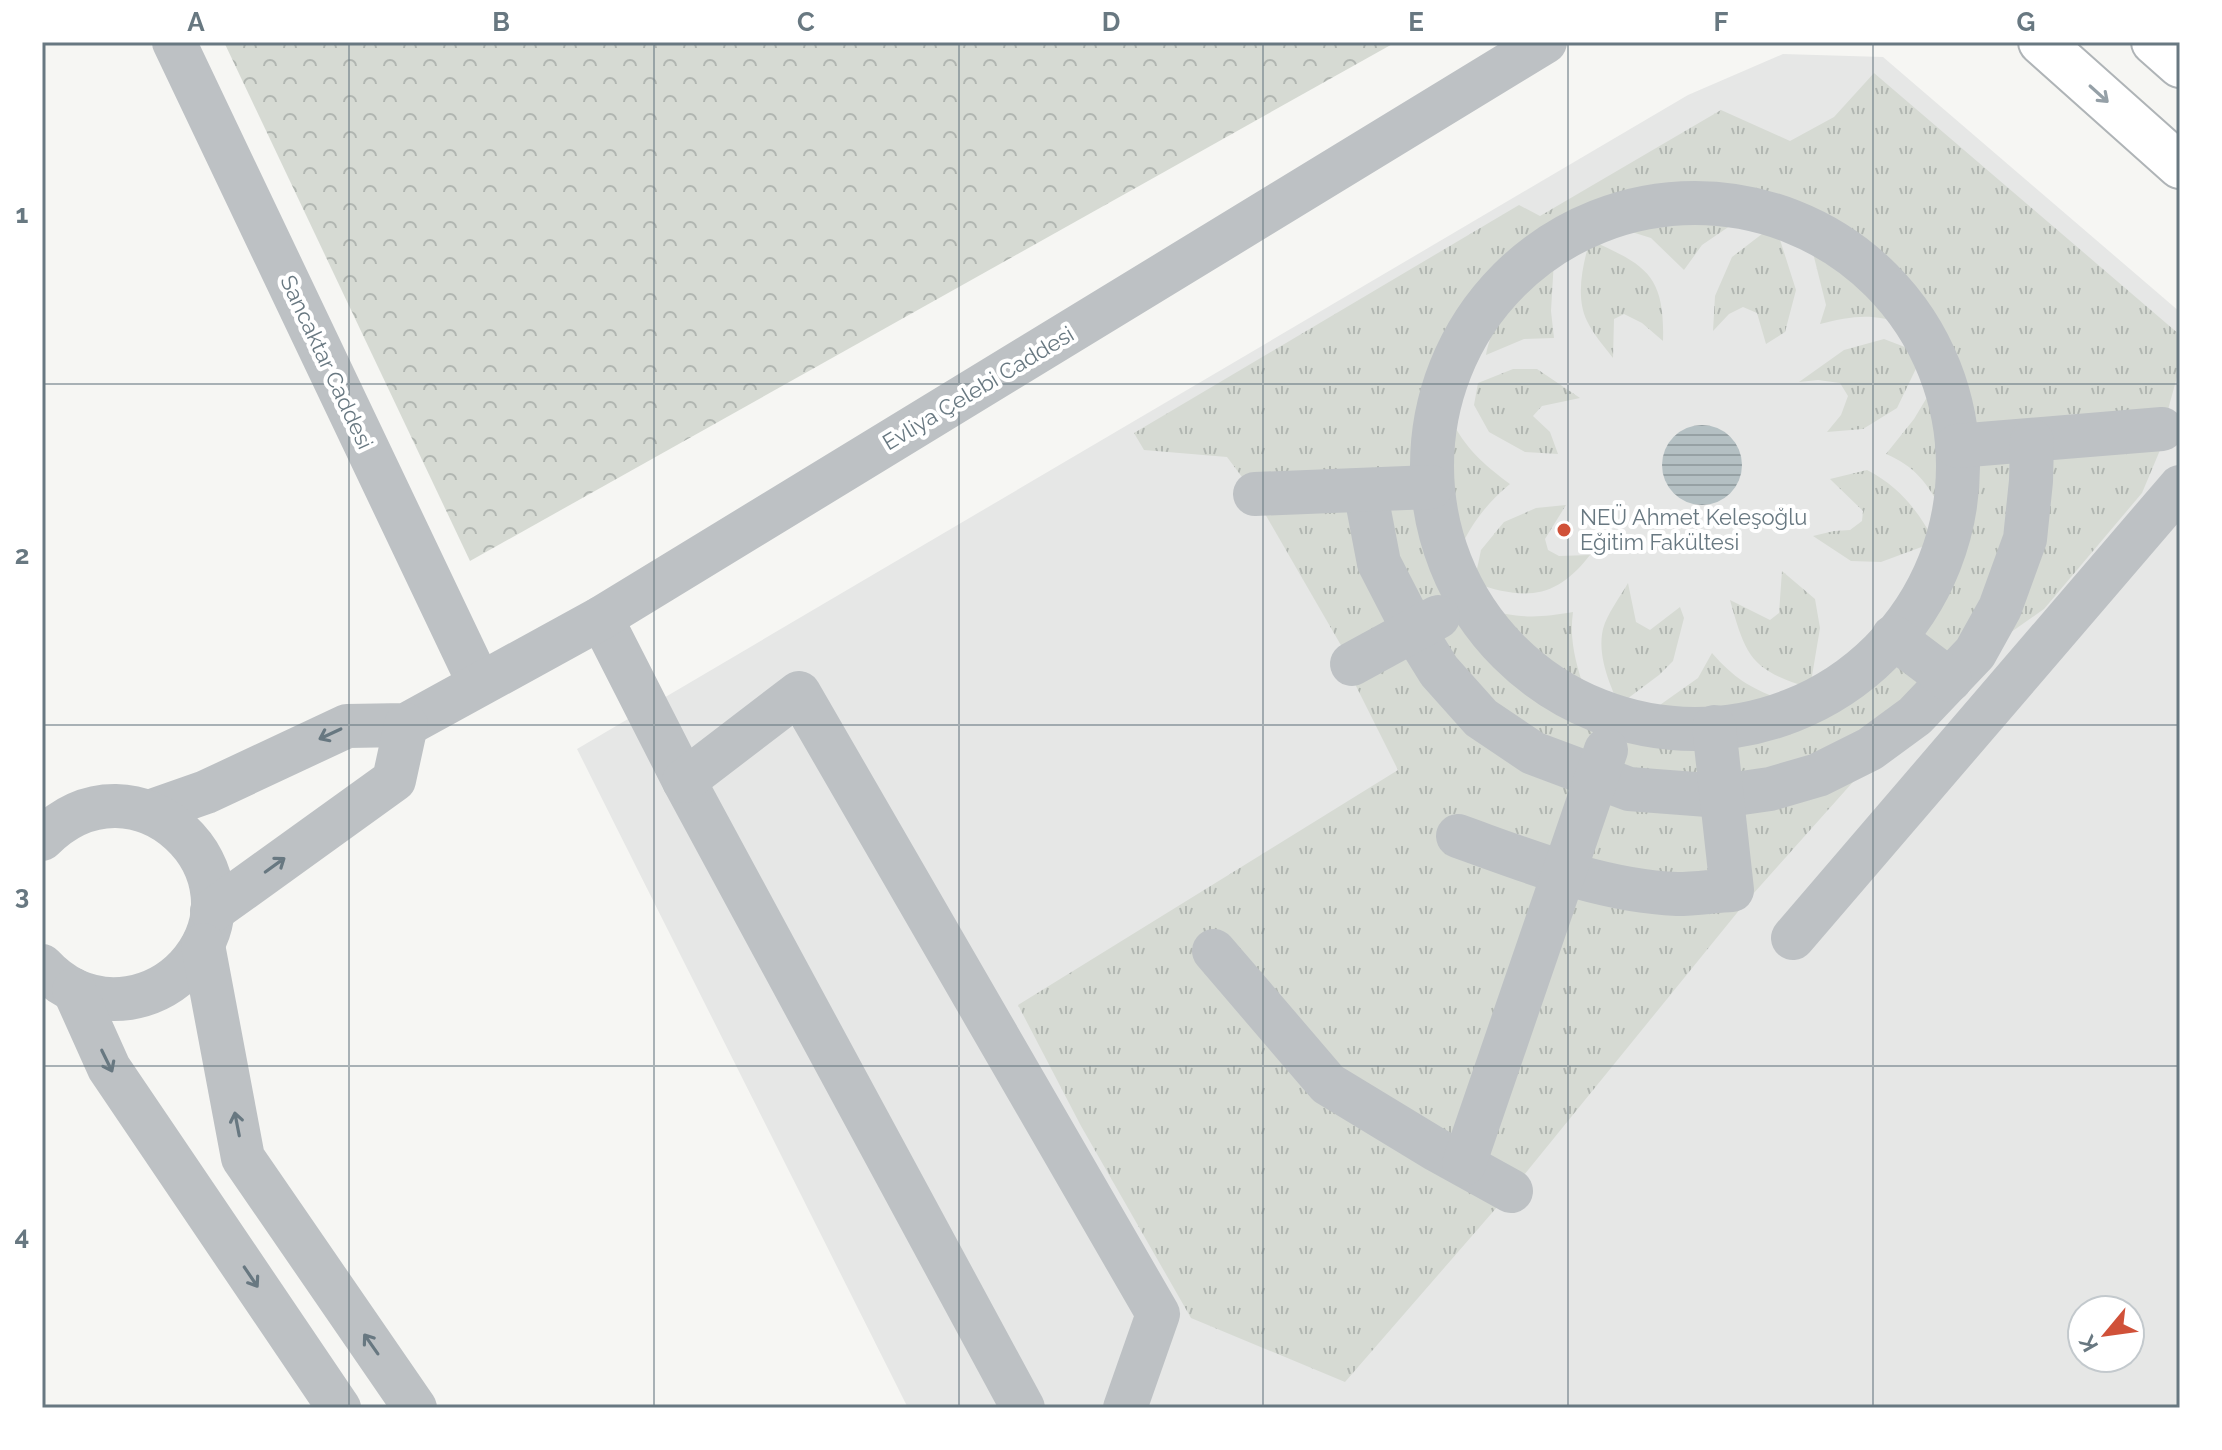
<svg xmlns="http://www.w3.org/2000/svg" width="2222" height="1450" viewBox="0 0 2222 1450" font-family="Raleway,sans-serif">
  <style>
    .built { fill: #e6e7e6; fill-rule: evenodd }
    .grass { fill: url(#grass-tufts) }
    .forest { fill: url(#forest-crowns) }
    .water { fill: url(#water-rules) }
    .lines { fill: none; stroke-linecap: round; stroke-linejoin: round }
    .major-casing { stroke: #afb4b7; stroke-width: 48 }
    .minor { stroke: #bdc1c4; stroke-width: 44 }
    .major { stroke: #fff; stroke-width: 44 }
    .oneway { stroke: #95a0a7 }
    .oneway2 { stroke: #687881 }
    .grid { fill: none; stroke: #687881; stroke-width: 2; stroke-opacity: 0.55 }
    .poi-dot { fill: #d05139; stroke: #fff; stroke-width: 3 }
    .labels { text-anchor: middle; stroke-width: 8; stroke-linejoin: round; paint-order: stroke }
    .street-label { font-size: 22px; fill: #687881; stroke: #fff }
    .poi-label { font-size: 22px; fill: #687881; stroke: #fff; text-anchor: start }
    .neatline { fill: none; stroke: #687881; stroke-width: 3 }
    .grid-label { font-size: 26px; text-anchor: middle; font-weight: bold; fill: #687881 }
  </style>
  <defs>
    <pattern id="grass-tufts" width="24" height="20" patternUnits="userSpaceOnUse" patternTransform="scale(2)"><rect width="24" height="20" fill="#d6dad3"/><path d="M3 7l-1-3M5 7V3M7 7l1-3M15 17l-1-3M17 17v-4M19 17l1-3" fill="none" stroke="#b1b6b1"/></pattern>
    <pattern id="forest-crowns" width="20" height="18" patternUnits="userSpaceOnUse" patternTransform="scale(2)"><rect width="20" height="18" fill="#d6dad3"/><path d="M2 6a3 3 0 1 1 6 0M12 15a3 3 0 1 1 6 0" fill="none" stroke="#b1b6b1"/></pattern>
    <pattern id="water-rules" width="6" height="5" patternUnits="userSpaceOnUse" patternTransform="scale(2)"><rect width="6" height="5" fill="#b4c0c3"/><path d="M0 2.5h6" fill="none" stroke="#96a1a4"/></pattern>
  </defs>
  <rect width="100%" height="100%" fill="#f6f6f3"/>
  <path class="built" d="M1783 54 1883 57 2180 312V1408H908L577 749 1688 95ZM2082 1310H2130V1358H2082Z"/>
  <g class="grass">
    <path d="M1874 73 2180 335V366L2166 417 1969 436 1952 358 1893 271 1824 218 1744 186 1653 190 1566 224 1491 280 1446 352 1424 411 1421 473 1248 485 1227 457 1144 450 1134 433 1519 205 1540 216 1721 110 1790 141 1834 117Z"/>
    <path d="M1714 215 1743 217 1702 245 1684 270 1651 238 1619 228C1650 217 1681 216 1714 215Z"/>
    <path d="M1775 224 1796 290 1785 332 1766 344 1757 313 1743 307 1729 314 1713 331 1715 296 1732 257Z"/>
    <path d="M1805 236C1848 257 1877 285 1904 324 1872 313 1852 316 1820 324L1826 305 1812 249Z"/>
    <path d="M1590 240C1646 265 1665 275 1663 341L1642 323 1624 314 1614 319 1613 358C1604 346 1593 334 1587 321 1575 297 1583 263 1590 240Z"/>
    <path d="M1554 260 1551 311 1554 338 1524 339 1486 355C1493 316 1524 283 1554 260Z"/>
    <path d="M1884 339 1923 354 1897 408 1863 429 1827 432 1841 415 1848 396 1840 383 1818 380 1799 382 1844 350Z"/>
    <path d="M1513 369H1537L1580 398 1542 406 1533 416 1550 432 1558 454 1525 452 1489 432 1474 405 1478 383Z"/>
    <path d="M1938 379C1956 418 1948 471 1943 513 1929 485 1915 466 1886 454L1914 419Z"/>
    <path d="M1450 418C1466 449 1482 463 1510 484 1486 504 1471 524 1458 553 1446 502 1441 470 1450 418Z"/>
    <path d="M2163 443 2142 493 2044 609 1987 649 2042 448Z"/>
    <path d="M2020 453 2014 530 1948 664 1912 633 1941 590 1965 524 1968 455Z"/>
    <path d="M1867 470C1900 487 1918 511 1935 542L1881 562 1851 561 1813 536 1834 531 1850 530 1862 521 1863 511 1830 479Z"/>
    <path d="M1356 503 1395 627 1346 654 1261 507Z"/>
    <path d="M1426 503 1431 550 1452 597 1414 615 1378 504Z"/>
    <path d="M1566 505 1545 539 1548 550 1559 556 1590 555C1555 600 1525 600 1474 583L1481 550 1504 522 1536 508Z"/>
    <path d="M1782 571 1815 599 1820 628 1810 688C1751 670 1746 657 1730 600L1770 620 1779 613Z"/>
    <path d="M1628 583 1636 622 1650 630 1680 607 1684 618 1673 661 1659 675 1619 705C1609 683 1597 654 1603 629 1607 614 1620 597 1628 583Z"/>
    <path d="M1484 608C1517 619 1539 618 1573 612 1569 640 1576 664 1585 691 1540 670 1516 645 1484 608Z"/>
    <path d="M1465 619 1491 654 1541 696 1600 725 1589 767 1534 742 1429 637Z"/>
    <path d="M1407 647 1583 784 1573 887 1745 903 1735 805 1869 764 1745 903 1511 1191 1345 1382 1191 1318 1081 1126 1018 1005 1398 770 1352 678Z"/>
    <path d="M1897 650 1933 680 1847 748 1735 785 1729 737 1787 723 1861 686Z"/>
    <path d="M1712 653C1734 678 1749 687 1779 699 1728 721 1704 721 1650 712L1698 678Z"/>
    <path d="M1622 732 1664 741 1707 740 1709 787 1607 774Z"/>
    <path d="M1604 796 1711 809 1715 882 1582 862Z"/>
  </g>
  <path class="forest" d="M224 42H1396L470 561Z"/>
  <circle class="water" cx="1702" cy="465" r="40"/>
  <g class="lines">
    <g class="major-casing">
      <g id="major">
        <path d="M2041 42 2180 166"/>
        <path d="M2154 42 2180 65"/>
      </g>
    </g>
    <g class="minor">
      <path d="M174 42 479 683"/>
      <circle cx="1695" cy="466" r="263"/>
      <path d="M1957 446 2162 429"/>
      <path d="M1365 490 1379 563 1413 629 1439 671 1481 718 1533 753 1629 789 1721 796 1770 789 1818 775 1870 749 1915 716 1975 653 2000 608 2025 539 2031 481 2032 441"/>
      <path d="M1255 494 1431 487"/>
      <path d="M601 618 684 781 1023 1408"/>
      <path d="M1893 637 1950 680"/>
      <path d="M1352 664 1438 617"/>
      <path d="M684 781 799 693 1158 1314 1125 1408"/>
      <path d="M149 812 206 792 347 726 406 725 601 618 1545 42"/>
      <path d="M1458 836C1528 861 1601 891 1677 894 1695 894 1714 891 1732 890L1714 727"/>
      <path d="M42 839C136 744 270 875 187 967 171 984 153 994 129 998 95 1003 65 991 42 966"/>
      <path d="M212 911 394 780 406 725"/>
      <path d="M1793 938 2180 487"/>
      <path d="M203 945 243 1158 415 1408"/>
      <path d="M1214 951 1328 1084 1435 1149 1511 1191"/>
      <path d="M74 990 109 1068 339 1408"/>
      <path d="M1464 1164 1606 750"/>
    </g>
    <use href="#major" class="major"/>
  </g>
  <defs><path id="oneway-shaft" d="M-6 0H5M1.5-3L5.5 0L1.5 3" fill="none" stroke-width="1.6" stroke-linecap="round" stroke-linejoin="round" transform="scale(2)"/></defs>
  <use class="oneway" href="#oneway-shaft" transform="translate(2099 94) rotate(42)"/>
  <g class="oneway2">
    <use href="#oneway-shaft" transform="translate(330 734) rotate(155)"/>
    <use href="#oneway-shaft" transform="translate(275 865) rotate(-36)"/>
    <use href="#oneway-shaft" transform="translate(107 1061) rotate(64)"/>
    <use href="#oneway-shaft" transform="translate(237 1124) rotate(-101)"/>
    <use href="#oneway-shaft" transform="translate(251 1277) rotate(56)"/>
    <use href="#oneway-shaft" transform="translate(371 1344) rotate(-125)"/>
  </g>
  <path class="grid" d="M349 42V1408M654 42V1408M959 42V1408M1263 42V1408M1568 42V1408M1873 42V1408M42 384H2180M42 725H2180M42 1066H2180"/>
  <circle class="poi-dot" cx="1564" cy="530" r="8"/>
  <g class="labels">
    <g class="street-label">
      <text transform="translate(327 362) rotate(65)" y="8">Sancaktar Caddesi</text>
      <text transform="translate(978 388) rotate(-31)" y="8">Evliya Çelebi Caddesi</text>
    </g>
    <g class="poi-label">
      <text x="1580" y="525">NEÜ Ahmet Keleşoğlu<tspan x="1580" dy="25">Eğitim Fakültesi</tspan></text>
    </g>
  </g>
  <rect width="2222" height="1450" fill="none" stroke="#ffffff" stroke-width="88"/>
  <g transform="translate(2106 1334) rotate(241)"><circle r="38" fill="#ffffff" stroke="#c3c9cd" stroke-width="2"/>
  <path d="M0-6L14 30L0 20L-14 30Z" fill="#d05139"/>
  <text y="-12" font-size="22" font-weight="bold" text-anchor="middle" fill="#687881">K</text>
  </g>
  <rect x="44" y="44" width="2134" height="1362" class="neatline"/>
  <g class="grid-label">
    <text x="196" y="31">A</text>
    <text x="501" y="31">B</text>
    <text x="806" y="31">C</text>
    <text x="1111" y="31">D</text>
    <text x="1416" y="31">E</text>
    <text x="1721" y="31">F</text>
    <text x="2026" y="31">G</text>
    <text x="22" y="223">1</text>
    <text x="22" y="564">2</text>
    <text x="22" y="904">3</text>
    <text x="22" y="1245">4</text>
  </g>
</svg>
